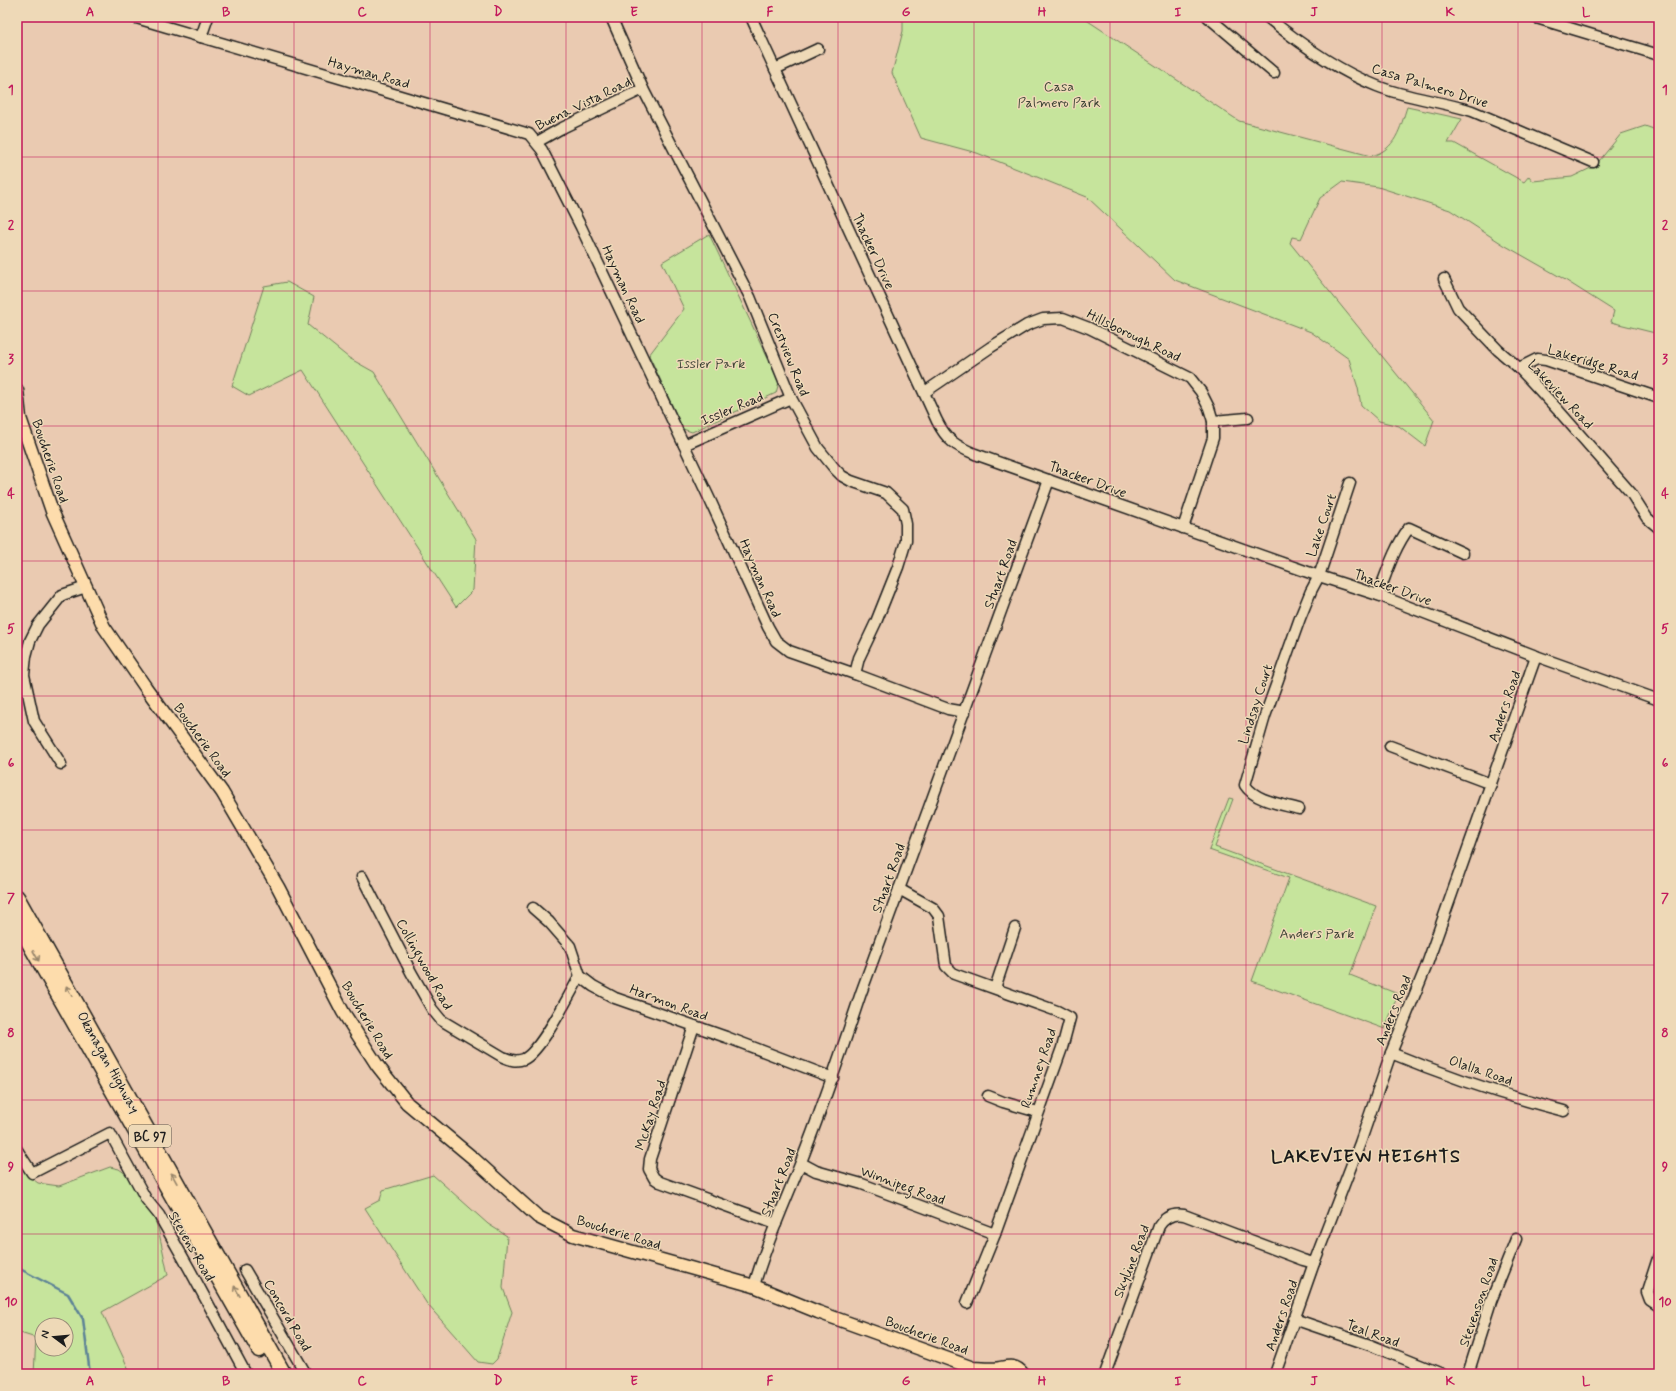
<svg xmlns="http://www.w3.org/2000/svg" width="1676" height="1391" viewBox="0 0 1676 1391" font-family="Mynerve,sans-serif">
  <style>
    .green { fill: #c6e49c; stroke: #71805c; fill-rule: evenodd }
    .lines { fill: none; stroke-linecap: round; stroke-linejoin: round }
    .stream { stroke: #5c8296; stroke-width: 2.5 }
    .minor-casing { stroke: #1c1c1c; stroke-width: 13 }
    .major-casing { stroke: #1c1c1c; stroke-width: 15 }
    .highway-casing { stroke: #1c1c1c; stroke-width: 17 }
    .minor { stroke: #eed9b7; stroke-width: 10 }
    .major { stroke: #fddcac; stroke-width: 12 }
    .highway { stroke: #fddcac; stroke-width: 14 }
    .oneway { stroke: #98866b }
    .grid { fill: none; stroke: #c2185b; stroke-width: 1; stroke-opacity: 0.55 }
    .labels { text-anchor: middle; stroke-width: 3; stroke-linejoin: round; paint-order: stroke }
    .shield { fill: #eed9b7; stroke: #5b554a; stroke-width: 1 }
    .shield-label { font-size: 13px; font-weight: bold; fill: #1c1c1c }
    .street-label { font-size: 14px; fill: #1c1c1c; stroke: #eed9b7 }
    .park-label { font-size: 14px; fill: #3e4436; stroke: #eed9b7 }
    .district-label { font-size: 18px; font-weight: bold; letter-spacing: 1px; fill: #1c1c1c; stroke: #eed9b7 }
    .neatline { fill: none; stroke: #c2185b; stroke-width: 1.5 }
    .grid-label { font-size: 13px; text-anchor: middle; font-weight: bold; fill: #c2185b }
  </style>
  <rect width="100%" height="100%" fill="#eacab1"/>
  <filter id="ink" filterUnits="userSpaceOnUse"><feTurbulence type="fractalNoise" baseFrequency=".025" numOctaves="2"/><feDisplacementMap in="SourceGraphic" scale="8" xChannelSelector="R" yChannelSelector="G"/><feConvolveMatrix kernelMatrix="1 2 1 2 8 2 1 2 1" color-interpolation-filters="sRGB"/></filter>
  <g filter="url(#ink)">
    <g class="green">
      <path d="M901 17H1082L1239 121 1371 156C1396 150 1400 128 1407 107L1462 119 1448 143H1454L1524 182 1529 176 1533 181 1572 177 1595 166 1621 134 1645 126 1659 131V334L1611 322 1614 311 1562 278 1504 245 1450 210 1378 187 1342 182 1320 198 1301 239 1292 237 1290 243 1434 420 1425 446 1399 426 1379 421 1361 405 1358 388 1349 359 1311 332 1175 280 1087 197 977 153 921 138 892 73 903 31V21Z"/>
      <path d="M709 234 779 382 776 393 692 432 683 429 649 355 684 309 662 262Z"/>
      <path d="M287 282 314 297 308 325 349 358 374 372 476 539 473 590 456 607 303 370 249 396 232 386 264 286Z"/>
      <path d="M1229 798 1233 799 1215 847 1376 906 1350 975 1398 994 1385 1029 1252 981 1289 878 1209 850Z"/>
      <path d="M17 1149 26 1174 38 1183 59 1186 110 1167 119 1169 141 1185 158 1228 168 1275 102 1312 131 1374H34L36 1338 17 1332ZM42 1325H66V1349H42Z"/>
      <path d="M433 1175 488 1224 507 1236 503 1288 512 1312 497 1359 492 1364 478 1362 427 1304 365 1208 380 1200 383 1190Z"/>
    </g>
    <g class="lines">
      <path class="stream" d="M17 1266 20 1269 68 1294 83 1319 90 1374"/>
      <g class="minor-casing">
        <g id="minor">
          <path d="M133 17 529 134 542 150 581 227 710 500 768 627 776 641 789 651 855 674 948 709 965 712"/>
          <path d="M611 17 643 89 750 297 791 398 818 448 835 469 842 476 851 481 886 493 903 509 906 524V541L898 567 876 622 859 658 855 674"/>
          <path d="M751 17 937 421C947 441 956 446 975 454L1319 576 1378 595 1536 656 1659 700"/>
          <path d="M1208 17 1274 73"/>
          <path d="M1267 17C1299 43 1338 71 1377 86 1407 98 1440 101 1472 111L1593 162"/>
          <path d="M1533 17 1659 55"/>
          <path d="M201 37 208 17"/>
          <path d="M775 69 818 49"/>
          <path d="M537 142 560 129 643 89"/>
          <path d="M1444 279 1458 308 1498 350 1519 368 1558 410 1631 493 1647 518 1659 528"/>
          <path d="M1519 368 1537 359 1546 360 1659 398"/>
          <path d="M925 392 991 347 1027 325 1043 319 1063 318 1089 328 1190 378 1201 392 1209 408 1213 421V438L1183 528"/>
          <path d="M1213 421 1248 418"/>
          <path d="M684 445 791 398"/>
          <path d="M1378 595C1387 572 1394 548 1409 528L1463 553"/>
          <path d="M1390 746 1491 784"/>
          <path d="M61 764 34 721 24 675 26 656 30 641 38 625 62 595 86 587"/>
          <path d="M1299 809C1281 804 1255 801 1245 785L1265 716 1300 618 1311 591 1319 576 1350 483"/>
          <path d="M362 877 411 972 432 1009 441 1020 503 1057C510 1060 516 1062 524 1059 541 1051 569 995 580 976"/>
          <path d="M899 889 933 908 939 916 946 966 954 974 1057 1011 1070 1018 1062 1048 995 1234 967 1303"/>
          <path d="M533 908 549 922 570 946 580 976 593 986 615 998 726 1037 833 1078"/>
          <path d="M995 988 1015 928"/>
          <path d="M694 1026 650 1159 649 1169 654 1178 660 1182 776 1224"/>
          <path d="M1391 1053C1447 1076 1505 1096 1564 1111"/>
          <path d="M988 1096 1003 1102 1038 1112"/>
          <path d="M17 1150 32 1173 110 1133 146 1199 159 1215 190 1270 246 1374"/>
          <path d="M801 1163 816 1171 862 1184 995 1234"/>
          <path d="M1659 1255 1647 1292 1650 1300 1659 1306"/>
          <path d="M245 1270 306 1374"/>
          <path d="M754 1286C766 1243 785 1203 801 1162 823 1106 842 1050 861 993L1049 480"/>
          <path d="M1294 1319 1370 1345 1442 1374"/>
          <path d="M1105 1374 1159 1226C1165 1217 1173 1213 1184 1215L1303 1260 1314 1263"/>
          <path d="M1275 1374 1314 1263 1360 1143 1391 1053 1426 967 1536 656"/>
          <path d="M1468 1374 1491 1301 1516 1239"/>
        </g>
      </g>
      <g class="major-casing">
        <path id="major" d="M17 390 20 418 52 511 104 627 146 688 222 792 278 887 343 1012 377 1065 407 1103 474 1159 538 1217 573 1235 754 1286 818 1312 973 1368C981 1368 992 1370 1000 1368 1010 1366 1016 1365 1023 1374"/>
      </g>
      <g class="highway-casing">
        <g id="highway">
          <path d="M17 897 284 1374"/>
          <path d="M17 922 259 1350"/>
        </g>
      </g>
      <use href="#minor" class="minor"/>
      <use href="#major" class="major"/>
      <use href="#highway" class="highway"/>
    </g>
    <defs><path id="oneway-shaft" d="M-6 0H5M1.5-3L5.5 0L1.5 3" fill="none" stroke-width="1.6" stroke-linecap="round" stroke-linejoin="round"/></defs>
    <g class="oneway">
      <use href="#oneway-shaft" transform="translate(36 956) rotate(61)"/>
      <use href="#oneway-shaft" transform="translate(69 991) rotate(-119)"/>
      <use href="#oneway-shaft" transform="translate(174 1178) rotate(-119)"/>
      <use href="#oneway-shaft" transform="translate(237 1291) rotate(-119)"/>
    </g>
  </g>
  <path class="grid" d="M158 17V1374M294 17V1374M430 17V1374M566 17V1374M702 17V1374M838 17V1374M974 17V1374M1110 17V1374M1246 17V1374M1382 17V1374M1518 17V1374M17 157H1659M17 291H1659M17 426H1659M17 561H1659M17 696H1659M17 830H1659M17 965H1659M17 1100H1659M17 1234H1659"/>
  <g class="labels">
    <rect class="shield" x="129" y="1125" width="42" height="22" rx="3"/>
    <g class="shield-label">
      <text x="150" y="1141">BC 97</text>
    </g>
    <g class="street-label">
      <text transform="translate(369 72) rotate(16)" y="5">Hayman Road</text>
      <text transform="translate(1430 85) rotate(17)" y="5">Casa Palmero Drive</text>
      <text transform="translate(583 103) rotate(-26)" y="5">Buena Vista Road</text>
      <text transform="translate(874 251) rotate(65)" y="5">Thacker Drive</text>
      <text transform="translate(624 284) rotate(65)" y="5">Hayman Road</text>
      <text transform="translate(1134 335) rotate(26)" y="5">Hillsborough Road</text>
      <text transform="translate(789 354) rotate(68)" y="5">Crestview Road</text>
      <text transform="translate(1593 362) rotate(17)" y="5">Lakeridge Road</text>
      <text transform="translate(1561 394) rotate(47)" y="5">Lakeview Road</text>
      <text transform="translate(732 408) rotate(-23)" y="5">Issler Road</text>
      <text transform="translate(51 461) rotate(71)" y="5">Boucherie Road</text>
      <text transform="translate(1088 479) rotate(20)" y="5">Thacker Drive</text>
      <text transform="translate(1321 525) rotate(-71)" y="5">Lake Court</text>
      <text transform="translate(1000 574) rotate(-70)" y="5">Stuart Road</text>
      <text transform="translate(761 578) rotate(66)" y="5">Hayman Road</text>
      <text transform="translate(1393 587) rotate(20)" y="5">Thacker Drive</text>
      <text transform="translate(1255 704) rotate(-72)" y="5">Lindsay Court</text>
      <text transform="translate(1504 706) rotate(-71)" y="5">Anders Road</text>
      <text transform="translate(203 740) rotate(54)" y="5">Boucherie Road</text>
      <text transform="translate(888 878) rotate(-70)" y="5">Stuart Road</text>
      <text transform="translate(425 964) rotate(61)" y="5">Collingwood Road</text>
      <text transform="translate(669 1002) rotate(20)" y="5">Harmon Road</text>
      <text transform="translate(1393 1010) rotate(-68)" y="5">Anders Road</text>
      <text transform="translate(368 1020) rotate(59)" y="5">Boucherie Road</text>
      <text transform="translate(109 1062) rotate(61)" y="5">Okanagan Highway</text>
      <text transform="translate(1038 1068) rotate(-71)" y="5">Rumney Road</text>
      <text transform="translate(1481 1070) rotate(19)" y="5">Olalla Road</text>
      <text transform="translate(650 1115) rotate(-72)" y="5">McKay Road</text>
      <text transform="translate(778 1182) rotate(-68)" y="5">Stuart Road</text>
      <text transform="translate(903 1185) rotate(20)" y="5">Winnipeg Road</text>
      <text transform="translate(619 1232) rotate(17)" y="5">Boucherie Road</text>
      <text transform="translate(192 1246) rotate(60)" y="5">Stevens Road</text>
      <text transform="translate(1131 1261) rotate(-69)" y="5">Skyline Road</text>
      <text transform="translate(1478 1302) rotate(-71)" y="5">Stevenson Road</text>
      <text transform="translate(288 1315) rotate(60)" y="5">Concord Road</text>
      <text transform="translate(1281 1315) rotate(-71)" y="5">Anders Road</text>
      <text transform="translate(1373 1333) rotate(20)" y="5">Teal Road</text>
      <text transform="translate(927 1335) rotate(20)" y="5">Boucherie Road</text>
    </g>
    <g class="park-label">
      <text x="1059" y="91">Casa<tspan x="1059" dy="16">Palmero Park</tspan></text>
      <text x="711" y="368">Issler Park</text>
      <text x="1317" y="938">Anders Park</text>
    </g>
    <g class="district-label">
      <text x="1366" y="1162">LAKEVIEW HEIGHTS</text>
    </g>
  </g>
  <rect width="1676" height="1391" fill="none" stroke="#eed9b7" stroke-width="44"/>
  <g transform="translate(54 1337) rotate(286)"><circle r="19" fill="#eed9b7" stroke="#9a8d79"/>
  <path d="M0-3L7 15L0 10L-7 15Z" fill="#1c1c1c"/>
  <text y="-6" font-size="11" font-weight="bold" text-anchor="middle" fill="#1c1c1c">N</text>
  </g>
  <rect x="22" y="22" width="1632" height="1347" class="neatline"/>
  <g class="grid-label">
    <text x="90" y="16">A</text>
    <text x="226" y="16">B</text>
    <text x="362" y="16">C</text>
    <text x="498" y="16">D</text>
    <text x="634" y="16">E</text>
    <text x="770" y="16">F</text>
    <text x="906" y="16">G</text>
    <text x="1042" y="16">H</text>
    <text x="1178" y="16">I</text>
    <text x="1314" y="16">J</text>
    <text x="1450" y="16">K</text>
    <text x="1586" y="16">L</text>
    <text x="11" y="94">1</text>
    <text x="1665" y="94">1</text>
    <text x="11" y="229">2</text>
    <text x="1665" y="229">2</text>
    <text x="11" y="363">3</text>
    <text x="1665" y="363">3</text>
    <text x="11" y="498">4</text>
    <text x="1665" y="498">4</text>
    <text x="11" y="633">5</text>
    <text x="1665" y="633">5</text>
    <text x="11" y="767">6</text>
    <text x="1665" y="767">6</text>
    <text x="11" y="902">7</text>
    <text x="1665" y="902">7</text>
    <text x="11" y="1037">8</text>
    <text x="1665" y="1037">8</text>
    <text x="11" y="1171">9</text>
    <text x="1665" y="1171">9</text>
    <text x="11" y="1306">10</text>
    <text x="1665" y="1306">10</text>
    <text x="90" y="1385">A</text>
    <text x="226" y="1385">B</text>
    <text x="362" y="1385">C</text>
    <text x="498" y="1385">D</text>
    <text x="634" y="1385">E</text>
    <text x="770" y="1385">F</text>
    <text x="906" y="1385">G</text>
    <text x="1042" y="1385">H</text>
    <text x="1178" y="1385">I</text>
    <text x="1314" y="1385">J</text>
    <text x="1450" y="1385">K</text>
    <text x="1586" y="1385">L</text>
  </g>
</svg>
